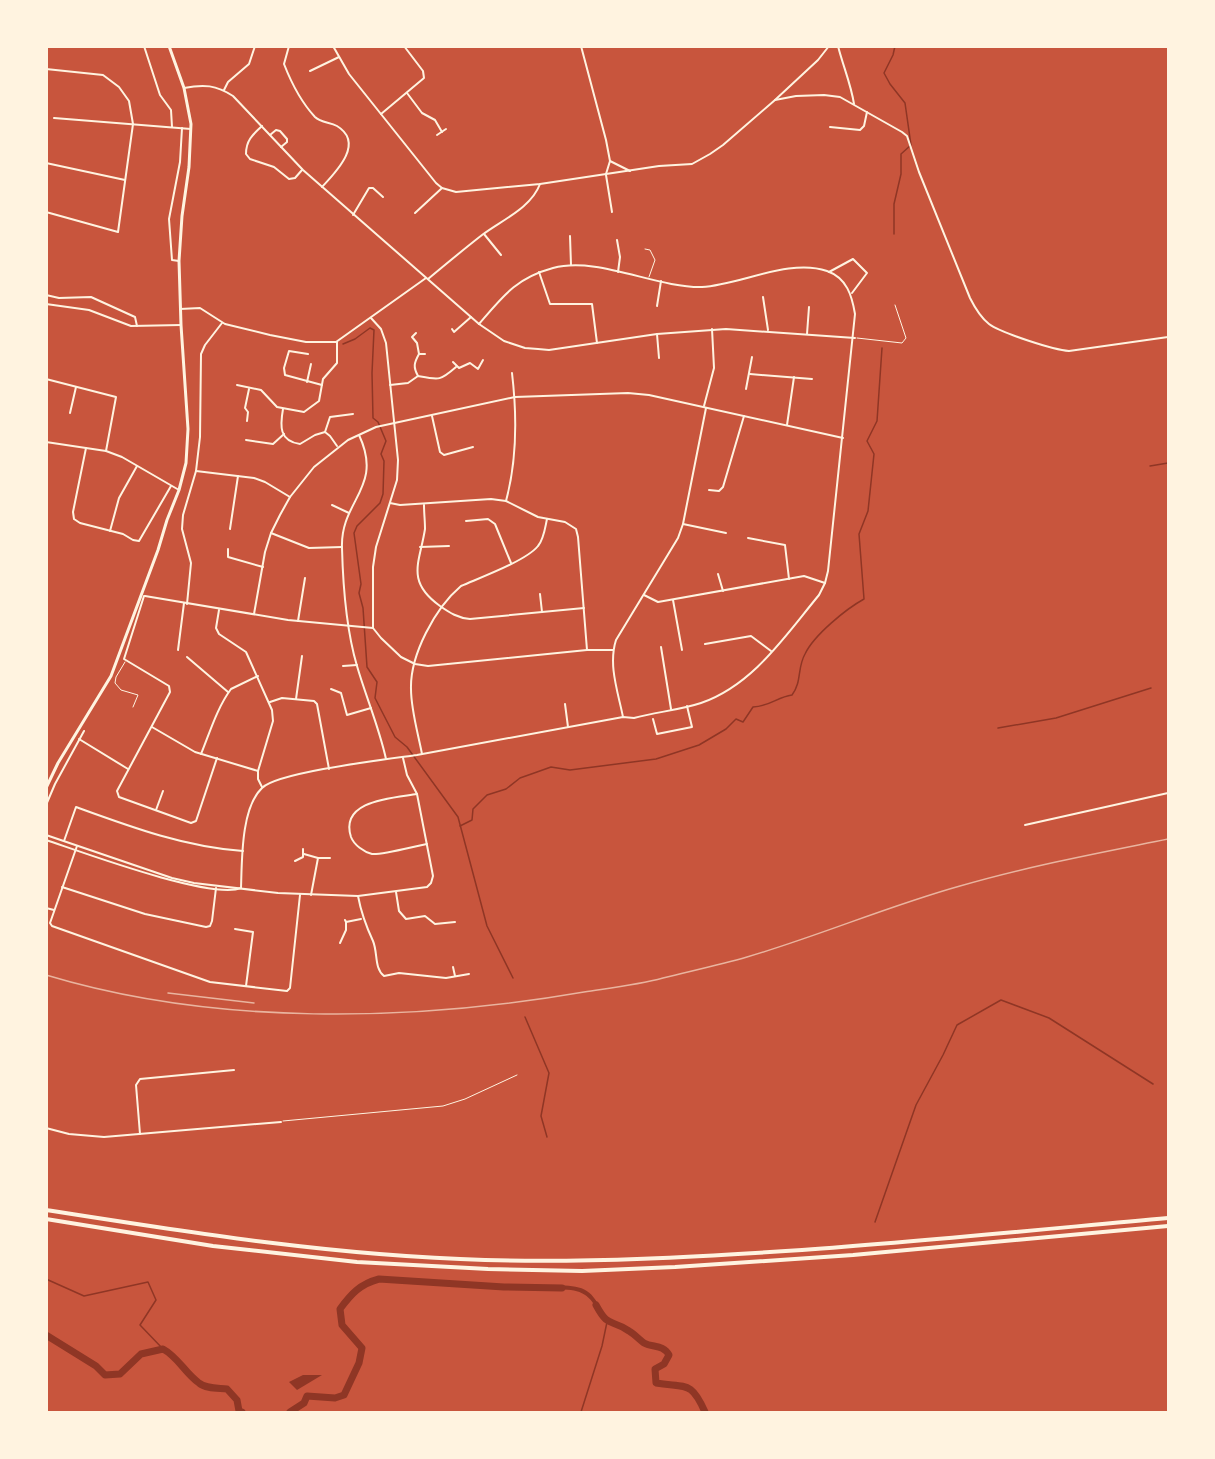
<svg xmlns="http://www.w3.org/2000/svg" width="1215" height="1459" viewBox="0 0 1215 1459" font-family="'Fira Sans',sans-serif">
  <style>
    .water { fill: #8f3625 }
    .lines { fill: none; stroke-linecap: round; stroke-linejoin: round }
    .stream { stroke: #8f3625; stroke-width: 1.5 }
    .river { stroke: #8f3625; stroke-width: 7 }
    .service { stroke: #fff3e0; stroke-width: 1 }
    .minor { stroke: #fff3e0; stroke-width: 2 }
    .primary { stroke: #fff3e0; stroke-width: 3 }
    .motorway { stroke: #fff3e0; stroke-width: 4 }
    .rail { stroke: #e9b49f; stroke-width: 1.5 }
  </style>
  <rect width="100%" height="100%" fill="#c8553d"/>
  <g class="water">
    <path d="M556 1285C581 1286 591 1287 602 1312L599 1313C588 1291 579 1290 556 1289Z"/>
    <path d="M303 1375H322L297 1390 289 1382Z"/>
  </g>
  <g class="lines">
    <g class="stream">
      <path d="M894 234V204L901 174V154L911 145 905 103 890 84 884 73 893 55 895 46"/>
      <path d="M343 344 355 339 370 328 374 330 372 373 373 418 378 422 386 441 381 454 384 461 383 494 380 503 357 526 354 533 361 584 359 593 363 608 367 667 377 682 375 698 395 737 407 747 458 817 487 926 513 978"/>
      <path d="M1150 466 1168 463"/>
      <path d="M998 728 1056 718 1151 688"/>
      <path d="M460 826 472 820 473 809 487 795 506 789 520 778 537 772 551 767 570 770 656 759 699 745 726 729 736 719 743 722 753 707C771 706 777 697 792 695 802 682 797 668 805 654 814 635 846 609 864 599L859 534 868 511 874 454 867 441 877 421 882 348"/>
      <path d="M525 1017 549 1073 541 1116 547 1137"/>
      <path d="M875 1222 916 1105 943 1055 957 1025 1001 1000 1049 1018 1153 1084"/>
      <path d="M46 1279 84 1296 148 1282 156 1300 140 1325 163 1349"/>
      <path d="M581 1412 602 1346 607 1322"/>
    </g>
    <g class="river">
      <path d="M596 1305C609 1329 610 1318 629 1331 634 1334 639 1339 644 1343 653 1348 663 1344 669 1355L664 1364 655 1369 656 1383C686 1388 691 1380 705 1412"/>
      <path d="M46 1335 96 1366 105 1375 120 1374 141 1354 163 1349C178 1357 185 1373 199 1383 206 1389 218 1388 227 1389L237 1400 239 1411 242 1412"/>
      <path d="M290 1412 304 1403 307 1396 335 1398 344 1395 359 1363 362 1348 342 1325 340 1309C351 1294 360 1284 379 1279L504 1287 562 1288"/>
    </g>
    <g class="service">
      <path d="M645 249 650 250 655 260 649 277"/>
      <path d="M857 338 902 343 906 338 895 305"/>
      <path d="M125 662 116 677 115 683 121 690 138 695 133 707"/>
      <path d="M283 1121 443 1106 465 1099 517 1075"/>
    </g>
    <g class="minor">
      <path d="M144 46 160 95 171 110 172 127"/>
      <path d="M289 46 284 64C291 82 302 103 315 117 321 123 330 122 337 126 365 143 336 172 322 187"/>
      <path d="M333 46 349 74 436 183 442 188 456 192 540 184 659 166 692 164 710 154 723 145 775 100 796 96 824 95 840 97 902 132 907 136 919 172 970 298C975 308 980 317 989 324 1001 333 1054 350 1069 351L1168 337"/>
      <path d="M581 46 606 140 610 161 606 174"/>
      <path d="M838 46C843 66 851 84 854 104"/>
      <path d="M46 69 103 75 119 87 129 101 133 124 118 232 46 212"/>
      <path d="M310 71 339 57"/>
      <path d="M184 88C204 84 216 85 233 96L303 170 479 324 504 341 525 348 538 349 549 350 657 334 726 329 855 338"/>
      <path d="M224 90 228 82 249 64 255 46"/>
      <path d="M407 93 422 113 435 120 442 132"/>
      <path d="M775 100 818 60 829 46"/>
      <path d="M381 114 424 78 423 71 404 46"/>
      <path d="M54 118 191 129"/>
      <path d="M262 126C252 135 246 141 246 154L250 159 274 167 289 179 295 178 302 170"/>
      <path d="M830 127 860 130 864 126 867 112"/>
      <path d="M270 135 276 130 280 131 287 139V142L281 147"/>
      <path d="M437 135 446 129"/>
      <path d="M610 161 630 171"/>
      <path d="M46 163 125 180"/>
      <path d="M606 175 612 212"/>
      <path d="M415 213 442 188"/>
      <path d="M353 215 369 188H373L383 197"/>
      <path d="M484 234 501 255"/>
      <path d="M570 236 571 265"/>
      <path d="M617 240 620 257 618 272"/>
      <path d="M179 261 172 260 169 219 180 162 182 128"/>
      <path d="M539 272 550 304H592L597 343"/>
      <path d="M829 272 853 259 867 273 852 293"/>
      <path d="M428 279C446 264 464 249 482 235 502 220 531 208 540 184"/>
      <path d="M46 295 59 298 91 297 135 317 137 326"/>
      <path d="M763 297 768 330"/>
      <path d="M46 304 89 310 131 326 181 325"/>
      <path d="M657 306 661 281"/>
      <path d="M180 309 200 308 225 324 270 335 306 342H336L426 278"/>
      <path d="M371 318 381 329 386 343 398 460 397 480 376 547 373 567V628L381 638 401 657 415 664 428 666 587 650H613"/>
      <path d="M452 329 454 332 471 317"/>
      <path d="M416 333 412 337 417 343 419 354"/>
      <path d="M657 334 659 358"/>
      <path d="M807 334 809 307"/>
      <path d="M308 354 289 351 284 368 285 375 322 385"/>
      <path d="M419 354H425"/>
      <path d="M453 362 459 368 470 363 478 369 483 360"/>
      <path d="M750 374 812 379"/>
      <path d="M418 376C413 367 414 363 419 354"/>
      <path d="M46 379 116 397 106 451"/>
      <path d="M307 382 311 364"/>
      <path d="M237 385 261 390 277 407 304 412 319 401 323 379 337 363V342"/>
      <path d="M390 385 408 383 418 376C439 380 440 381 456 367"/>
      <path d="M746 389 752 357"/>
      <path d="M704 406 714 368 712 329"/>
      <path d="M283 409C280 426 279 441 300 444L315 435 325 432 330 436 337 446"/>
      <path d="M70 413 76 387"/>
      <path d="M432 416 440 452 444 455 473 447"/>
      <path d="M247 421 248 412 245 408 249 389"/>
      <path d="M787 425 794 377"/>
      <path d="M325 432 330 417 353 414"/>
      <path d="M359 435C384 488 340 500 342 548 343 587 346 629 357 666 366 697 379 727 386 759"/>
      <path d="M246 440 273 444 284 434"/>
      <path d="M46 442 106 451 122 457 179 490"/>
      <path d="M86 448 73 512 74 519 80 523 123 534 133 540 139 541 171 486"/>
      <path d="M196 471 254 478 265 482 290 497"/>
      <path d="M709 490 719 491 723 487 744 416"/>
      <path d="M506 501C517 460 517 415 512 373"/>
      <path d="M390 503 400 505 491 499 506 501 538 517 565 522 576 529 578 537 587 650"/>
      <path d="M332 505 349 513"/>
      <path d="M424 505C424 513 425 521 425 529 420 562 405 581 440 606 450 613 458 618 470 619L584 608"/>
      <path d="M466 521 488 519 495 524 511 563"/>
      <path d="M683 524 726 533"/>
      <path d="M230 529 238 476"/>
      <path d="M110 531 119 498 137 466"/>
      <path d="M271 533 309 548 342 547"/>
      <path d="M748 538 785 545 789 579"/>
      <path d="M420 547 449 546"/>
      <path d="M228 549V557L263 567"/>
      <path d="M718 574 723 591"/>
      <path d="M540 594 542 612"/>
      <path d="M644 595 658 602 804 576 825 583"/>
      <path d="M144 596 124 659 169 686 170 692 117 791 119 797 191 823 196 821 217 758"/>
      <path d="M145 596 288 620 373 628"/>
      <path d="M673 600 682 650"/>
      <path d="M187 604 191 563 182 529 183 515 196 471 200 437 201 354 205 345 222 323"/>
      <path d="M219 610 216 628 219 634 246 652 272 710 273 721 258 771V779L262 787"/>
      <path d="M254 614 265 552 271 533 280 515 290 497 314 467 348 440 376 427 515 397 628 393 649 395 843 438"/>
      <path d="M298 621 305 578"/>
      <path d="M705 644 751 636 771 651"/>
      <path d="M661 647 671 709"/>
      <path d="M178 650 184 603"/>
      <path d="M187 657 228 692"/>
      <path d="M343 666 357 665"/>
      <path d="M331 689 341 693 347 715 371 708"/>
      <path d="M296 699 302 656"/>
      <path d="M270 702 282 698 314 701 317 704 329 769"/>
      <path d="M565 704 568 727"/>
      <path d="M623 717C618 692 608 665 616 640L678 538 683 524 706 408"/>
      <path d="M653 719 657 734 692 727 687 706"/>
      <path d="M152 727 195 752 258 771"/>
      <path d="M79 739 128 769"/>
      <path d="M201 754C210 732 217 708 231 689L258 676"/>
      <path d="M422 754C418 733 411 710 411 689 410 655 435 608 461 586 479 578 526 561 538 546 544 539 545 528 547 519"/>
      <path d="M417 794C393 798 339 800 351 837 354 845 364 852 372 854 383 855 415 846 427 844"/>
      <path d="M46 805 55 784 84 731"/>
      <path d="M156 810 163 791"/>
      <path d="M1025 825 1168 793"/>
      <path d="M46 835 172 878 194 883 278 893 358 896 427 887 431 883 433 876 417 794 407 775 403 758"/>
      <path d="M46 840C82 852 211 900 241 888"/>
      <path d="M64 841 76 807C131 827 185 847 243 851"/>
      <path d="M77 846 50 923 52 926 210 982 287 991 290 988 300 895"/>
      <path d="M304 854 318 858 311 895"/>
      <path d="M318 858H330"/>
      <path d="M295 861 303 857V849"/>
      <path d="M62 887 145 914 206 927 210 926 212 921 216 888"/>
      <path d="M241 888C242 860 241 808 262 788 278 772 389 759 417 755 485 743 554 730 623 717L634 718C656 712 680 710 701 703 753 685 785 636 819 595L825 583 828 571 855 314C852 296 847 278 827 271 789 258 740 285 702 287 656 288 598 256 553 268 516 278 503 296 479 324"/>
      <path d="M396 892 399 911 406 919 425 916 435 924 455 922"/>
      <path d="M358 896C361 912 366 926 373 941 378 953 374 968 384 976L399 973 446 978 469 974"/>
      <path d="M46 908 54 910"/>
      <path d="M345 920 346 922 361 919"/>
      <path d="M235 929 253 932 246 986"/>
      <path d="M340 943 346 930V922"/>
      <path d="M453 967 455 976"/>
      <path d="M46 1128 69 1134 104 1137 281 1122"/>
      <path d="M140 1134 136 1085 140 1079 234 1070"/>
    </g>
    <path class="primary" d="M46 788 58 763 111 676 158 550 167 520 179 490 186 463 188 429 181 325 179 261 182 216 189 167 191 124 184 88 169 46"/>
    <g class="motorway">
      <path d="M46 1210C192 1233 337 1256 485 1260 591 1263 696 1257 802 1250 924 1241 1046 1229 1168 1218"/>
      <path d="M46 1219 213 1246 357 1262 488 1269 582 1271 675 1267 853 1255 1168 1226"/>
    </g>
    <g class="rail">
      <path d="M46 975C215 1026 411 1022 584 992 610 988 637 985 663 978 691 971 719 965 747 957 819 936 888 906 960 886 1029 866 1099 853 1168 839"/>
      <path d="M168 993 254 1003"/>
    </g>
  </g>
  <rect width="1215" height="1459" fill="none" stroke="#fff3e0" stroke-width="96"/>
</svg>
